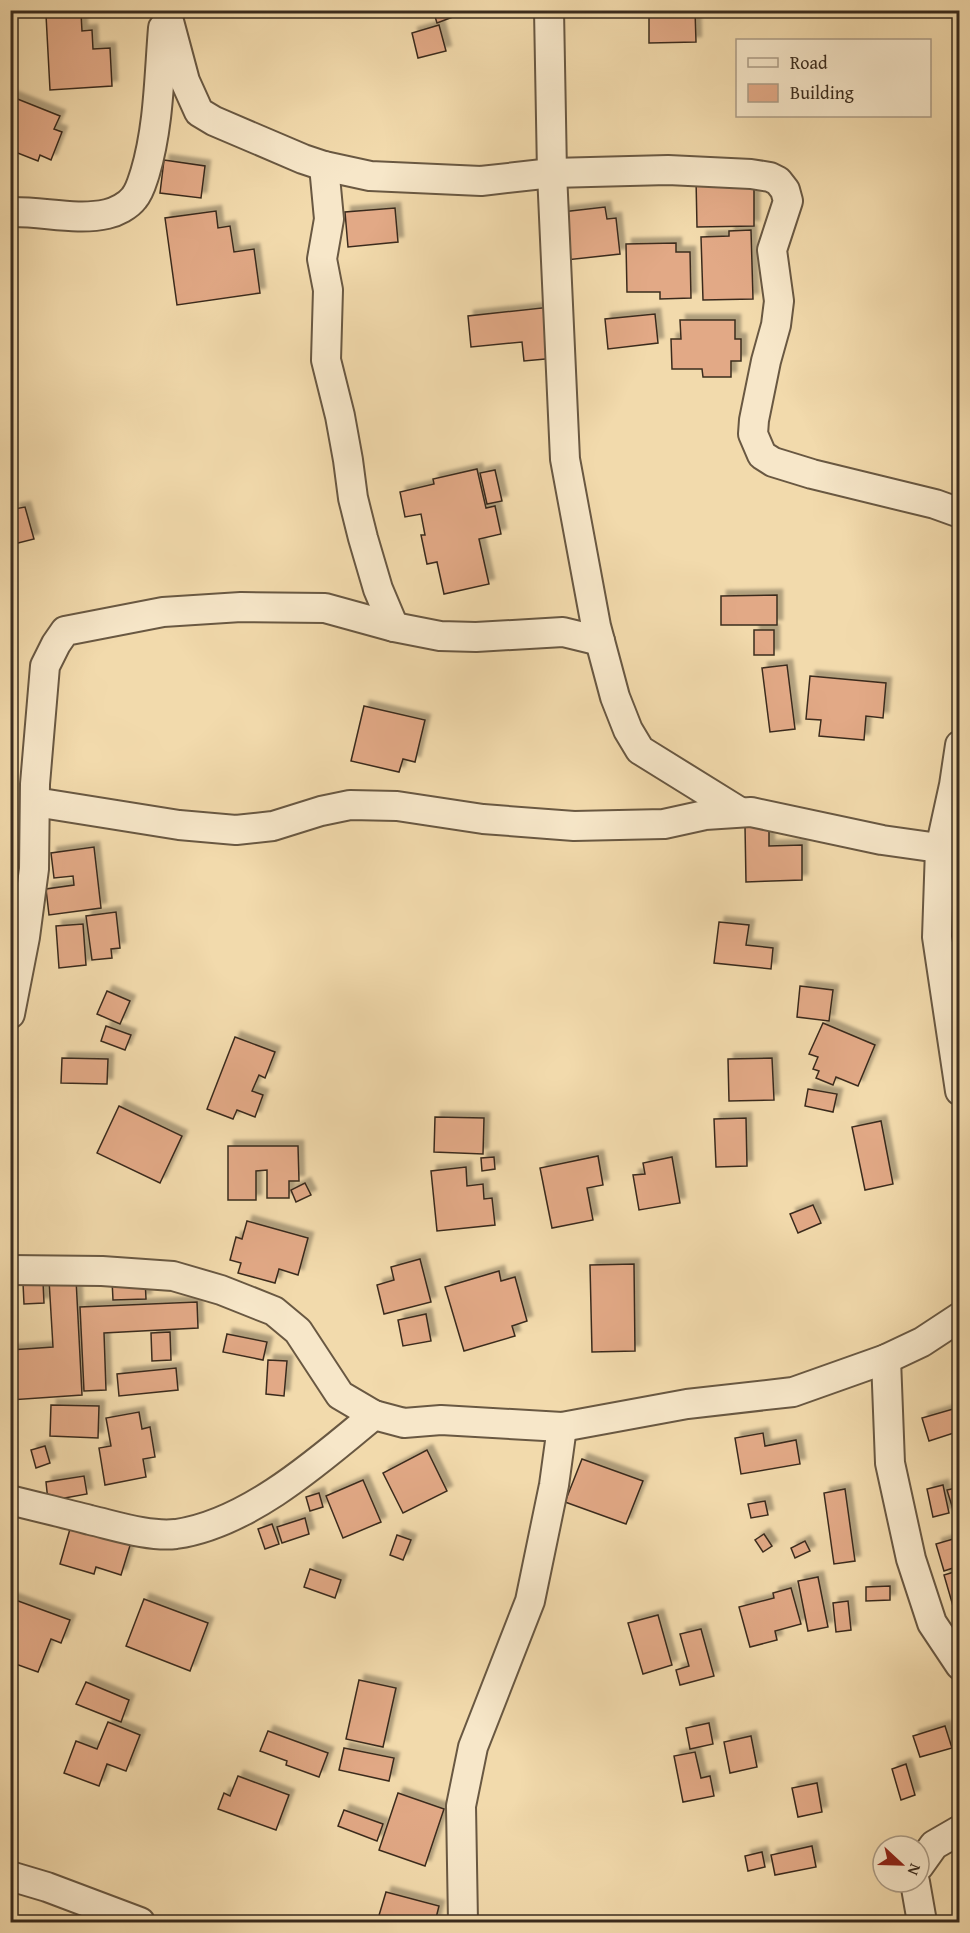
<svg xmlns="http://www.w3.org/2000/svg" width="970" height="1933" viewBox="0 0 970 1933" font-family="'Gentium Book Plus',serif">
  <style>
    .building { fill: #e2a986; stroke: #3b2c1e; stroke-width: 1.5; filter: url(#shadow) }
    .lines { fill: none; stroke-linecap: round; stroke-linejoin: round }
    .street-casing { stroke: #695842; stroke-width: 32 }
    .street { stroke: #f7e7c9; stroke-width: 28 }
  </style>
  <defs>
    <filter id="shadow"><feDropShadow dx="5.5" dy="-5.5" stdDeviation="1.5" flood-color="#0004"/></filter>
  </defs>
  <rect width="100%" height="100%" fill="#f2daac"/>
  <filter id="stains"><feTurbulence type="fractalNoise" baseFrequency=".00333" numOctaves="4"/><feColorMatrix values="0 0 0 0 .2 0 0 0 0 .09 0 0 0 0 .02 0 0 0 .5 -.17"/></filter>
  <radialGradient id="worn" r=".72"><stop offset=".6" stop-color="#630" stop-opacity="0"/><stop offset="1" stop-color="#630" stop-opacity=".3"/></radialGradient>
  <g class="building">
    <path d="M433 10H456L458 15 437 23Z"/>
    <path d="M649 10H695L696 42 649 43Z"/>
    <path d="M951 10H960V25L954 26Z"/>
    <path d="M81 13 82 31 92 30 93 49 110 48 112 86 50 90 46 15Z"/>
    <path d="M439 25 446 51 418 58 412 33Z"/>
    <path d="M10 96 60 116 54 129 62 132 51 160 40 155 38 161 10 150Z"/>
    <path d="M164 160 205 166 201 198 160 193Z"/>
    <path d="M754 178V226L697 227 696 179Z"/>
    <path d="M605 207 607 219 616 218 620 254 566 260 562 212Z"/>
    <path d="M395 208 398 242 348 247 345 212Z"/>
    <path d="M216 211 218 228 230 226 234 252 254 249 260 293 177 305 165 218Z"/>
    <path d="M751 230 753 299 703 300 701 237 729 236V231Z"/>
    <path d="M676 243V252H690L691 298 660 299V292H627L626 244Z"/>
    <path d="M551 307 556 358 524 361 522 342 471 347 468 316Z"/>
    <path d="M655 314 658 343 608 349 605 319Z"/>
    <path d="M680 320H735V339H741V361H731V377H703L702 369H672L671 339H681Z"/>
    <path d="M477 469 486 508 495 506 501 534 479 539 489 584 444 594 437 562 427 564 421 535H425L421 514 405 517 400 492 434 484 433 479Z"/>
    <path d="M495 470 502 501 487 504 480 473Z"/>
    <path d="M25 507 34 539 10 545V521L17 519 14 509Z"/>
    <path d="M777 595V625H721V596Z"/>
    <rect x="754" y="630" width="20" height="25"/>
    <path d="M787 665 795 729 770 732 762 668Z"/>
    <path d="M810 676 886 683 883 718 866 716 864 740 819 736 821 720 806 719Z"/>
    <path d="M364 706 425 720 415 762 403 759 399 772 351 761Z"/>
    <path d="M769 825V846L802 845V880L746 882 745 826Z"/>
    <path d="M94 847 101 908 49 915 46 889 74 885 73 876 54 878 51 853Z"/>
    <path d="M116 912 120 948 111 949 112 958 92 960 86 916Z"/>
    <path d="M719 922 749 925 746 945 773 948 771 969 714 963Z"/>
    <path d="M83 924 86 965 59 968 56 926Z"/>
    <path d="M800 986 833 990 829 1021 797 1017Z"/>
    <path d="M107 991 130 1001 120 1024 97 1014Z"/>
    <path d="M823 1023 875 1045 858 1086 836 1077 833 1085 816 1078 819 1071 813 1069 818 1057 809 1054Z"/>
    <path d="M106 1026 131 1035 125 1050 101 1041Z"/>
    <path d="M235 1037 275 1052 265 1078 259 1075 252 1091 263 1095 255 1117 237 1110 233 1119 207 1109Z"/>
    <path d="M62 1058 108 1059 107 1084 61 1083Z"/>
    <path d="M772 1058 774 1100 729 1101 728 1059Z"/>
    <path d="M808 1089 837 1094 833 1112 805 1106Z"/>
    <path d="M119 1106 182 1136 160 1183 97 1153Z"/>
    <path d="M435 1117 484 1118 483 1154 434 1152Z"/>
    <path d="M746 1118 747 1166 716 1167 714 1119Z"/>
    <path d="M881 1121 893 1184 865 1190 852 1127Z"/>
    <path d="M228 1146H298L299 1181H289V1198H267V1170L256 1171V1200H228Z"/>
    <path d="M598 1156 603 1185 587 1188 593 1220 552 1228 540 1168Z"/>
    <path d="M494 1157 495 1169 482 1171 481 1158Z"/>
    <path d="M672 1157 680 1203 639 1210 633 1175 645 1174 643 1163Z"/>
    <path d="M466 1167 467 1186 483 1184 484 1199 492 1198 495 1225 437 1231 431 1171Z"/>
    <path d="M305 1183 311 1195 296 1202 291 1190Z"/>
    <path d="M813 1205 821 1223 798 1233 790 1214Z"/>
    <path d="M247 1221 308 1238 298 1275 279 1269 275 1283 238 1273 241 1263 230 1260 236 1237 242 1239Z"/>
    <path d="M420 1259 431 1302 384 1314 377 1285 394 1280 391 1267Z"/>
    <path d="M634 1264 635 1351 592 1352 590 1265Z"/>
    <path d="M499 1271 501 1281 515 1277 527 1321 512 1326 515 1336 464 1351 445 1287Z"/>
    <path d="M145 1278 146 1299 113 1300 112 1280Z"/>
    <path d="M76 1279 82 1395 10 1400V1350L53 1347 49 1280Z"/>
    <path d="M43 1282 44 1303 24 1304 23 1283Z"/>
    <path d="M197 1302 198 1328 104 1333 106 1390 84 1391 80 1307Z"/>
    <path d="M426 1314 431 1341 403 1346 398 1320Z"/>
    <path d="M170 1332 171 1360 152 1361 151 1333Z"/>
    <path d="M227 1334 267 1342 263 1360 223 1352Z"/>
    <path d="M268 1360 287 1361 284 1396 266 1394Z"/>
    <path d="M176 1368 178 1390 119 1396 117 1374Z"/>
    <path d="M51 1405 99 1406 98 1438 50 1436Z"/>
    <path d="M960 1407V1431L929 1441 922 1418Z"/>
    <path d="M139 1412 142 1429 150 1427 155 1457 143 1459 146 1477 105 1485 99 1448 111 1446 106 1418Z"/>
    <path d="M763 1433 765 1446 796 1440 800 1464 741 1474 735 1438Z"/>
    <path d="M45 1446 50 1463 36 1468 31 1450Z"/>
    <path d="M427 1450 447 1491 403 1513 383 1473Z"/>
    <path d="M582 1459 643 1481 626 1524 565 1502Z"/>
    <path d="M84 1476 87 1494 48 1501 46 1482Z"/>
    <path d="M363 1480 381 1522 343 1538 326 1496Z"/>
    <path d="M943 1485 949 1513 933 1517 927 1489Z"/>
    <path d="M960 1487V1515L955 1516 947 1490Z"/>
    <path d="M845 1489 855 1561 834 1564 824 1493Z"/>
    <path d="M319 1493 323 1507 310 1511 306 1497Z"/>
    <path d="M765 1501 768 1515 751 1518 748 1504Z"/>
    <path d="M305 1518 309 1534 282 1543 277 1527Z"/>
    <path d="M72 1522 132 1539 121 1575 96 1567 94 1574 60 1564Z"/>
    <path d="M272 1524 279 1544 265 1549 258 1529Z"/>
    <path d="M764 1534 772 1546 763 1552 755 1540Z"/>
    <path d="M397 1535 411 1540 403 1560 390 1555Z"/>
    <path d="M960 1537V1612L955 1613 944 1575 954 1572 953 1568 944 1571 936 1544Z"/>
    <path d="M805 1541 810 1551 795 1558 791 1548Z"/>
    <path d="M310 1569 341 1580 335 1598 304 1587Z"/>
    <path d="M818 1577 828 1627 808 1631 798 1581Z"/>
    <path d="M890 1586V1600L866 1601V1587Z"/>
    <path d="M791 1588 801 1624 775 1631 777 1640 750 1647 739 1607 774 1598 773 1593Z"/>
    <path d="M10 1598 70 1620 61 1643 51 1639 38 1672 10 1662Z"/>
    <path d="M144 1599 208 1623 190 1671 126 1646Z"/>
    <path d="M848 1601 851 1630 836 1632 833 1603Z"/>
    <path d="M658 1615 672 1665 643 1674 628 1623Z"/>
    <path d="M701 1629 714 1676 680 1685 676 1670 689 1666 680 1634Z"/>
    <path d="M359 1680 396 1688 383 1747 346 1739Z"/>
    <path d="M86 1682 129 1700 121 1722 76 1704Z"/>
    <path d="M108 1722 140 1735 126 1771 107 1764 99 1786 64 1773 76 1741 97 1749Z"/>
    <path d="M709 1723 713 1744 690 1749 686 1728Z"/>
    <path d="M945 1726 952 1748 920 1757 913 1736Z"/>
    <path d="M268 1731 328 1753 319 1777 286 1765 287 1761 260 1751Z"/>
    <path d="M751 1736 757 1767 730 1773 724 1742Z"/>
    <path d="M344 1748 394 1758 389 1781 339 1770Z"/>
    <path d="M695 1752 701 1778 710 1776 714 1796 683 1802 674 1756Z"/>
    <path d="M906 1764 915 1795 901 1800 892 1769Z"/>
    <path d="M238 1776 289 1795 276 1830 218 1809 224 1793 230 1796Z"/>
    <path d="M817 1783 822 1812 798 1817 792 1788Z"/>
    <path d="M398 1793 444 1809 425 1866 379 1850Z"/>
    <path d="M344 1810 383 1824 377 1841 338 1826Z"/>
    <path d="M812 1846 816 1867 775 1875 771 1855Z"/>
    <path d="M762 1852 765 1867 748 1871 745 1856Z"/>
    <path d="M386 1892 439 1906 435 1922H377Z"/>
  </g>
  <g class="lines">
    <g class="street-casing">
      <g id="street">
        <path d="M166 10 185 81 199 112 214 121 303 159 324 166 370 176 481 181 552 173 668 170 751 174 770 177 778 181 785 190 788 201 772 250 779 301 776 325 766 361 754 420 753 434 762 455 773 462 812 474 935 504 960 513"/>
        <path d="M549 10 552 173 565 459 596 626 615 697 628 730 640 750 740 812"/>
        <path d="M324 166 329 219 322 259 328 290 326 360 340 416 348 460 353 498 363 538 378 589 394 627"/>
        <path d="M10 212C42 211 76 221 107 214 116 212 128 206 134 198 140 191 142 182 145 173 159 126 159 76 163 28"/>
        <path d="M960 745 954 785 940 849 937 937 960 1091"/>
        <path d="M35 802 179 825 236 830 273 826 321 811 350 805 397 806 483 819 574 826 664 824 705 815 751 812 882 840 960 851"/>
        <path d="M10 1014 25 937 34 869 35 784 45 666 56 644 65 631 163 612 241 607 325 608 394 627 440 636 476 637 563 632 600 641"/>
        <path d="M10 1270 102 1271 173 1276 221 1290 274 1311 298 1331 340 1395 374 1415 404 1423 441 1420 562 1427 687 1404 793 1392 886 1359 922 1342 960 1317"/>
        <path d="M886 1359 890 1463 911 1559 932 1623 960 1665"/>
        <path d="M10 1500C37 1507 64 1513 90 1520 116 1526 149 1537 176 1534 248 1524 320 1460 374 1415"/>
        <path d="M919 1866 934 1845 960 1830"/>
        <path d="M10 1876 47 1887 140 1922"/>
        <path d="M915 1882 922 1922"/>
        <path d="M463 1922 461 1806 473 1747 530 1601 554 1485 562 1427"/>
      </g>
    </g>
    <use href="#street" class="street"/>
  </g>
  <rect width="970" height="1933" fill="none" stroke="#f2daac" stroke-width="36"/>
  <rect x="12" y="12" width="946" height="1909" fill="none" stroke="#3b2c1e" stroke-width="3"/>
  <rect x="18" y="18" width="934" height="1897" fill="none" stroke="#3b2c1e" stroke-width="1.5"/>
  <rect x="736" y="39" width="195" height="78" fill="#f7e7c9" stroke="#ac9c85" stroke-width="1.5"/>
  <rect x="748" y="58" width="30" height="9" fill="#f7e7c9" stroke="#ac9c85" stroke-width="1.5"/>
  <text x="790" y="69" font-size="18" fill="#3b2c1e">Road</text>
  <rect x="748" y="84" width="30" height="18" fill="#e2a986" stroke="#ac9c85" stroke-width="1.5"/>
  <text x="790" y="99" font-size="18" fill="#3b2c1e">Building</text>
  <g transform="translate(901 1864) rotate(112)"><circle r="28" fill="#f7e7c9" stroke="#ac9c85" stroke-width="1.5"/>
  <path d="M0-4.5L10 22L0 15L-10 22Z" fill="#8f2418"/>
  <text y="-9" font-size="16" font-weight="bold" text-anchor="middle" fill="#3b2c1e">N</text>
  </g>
  <rect width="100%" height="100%" filter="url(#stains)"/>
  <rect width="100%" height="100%" fill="url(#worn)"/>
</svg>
